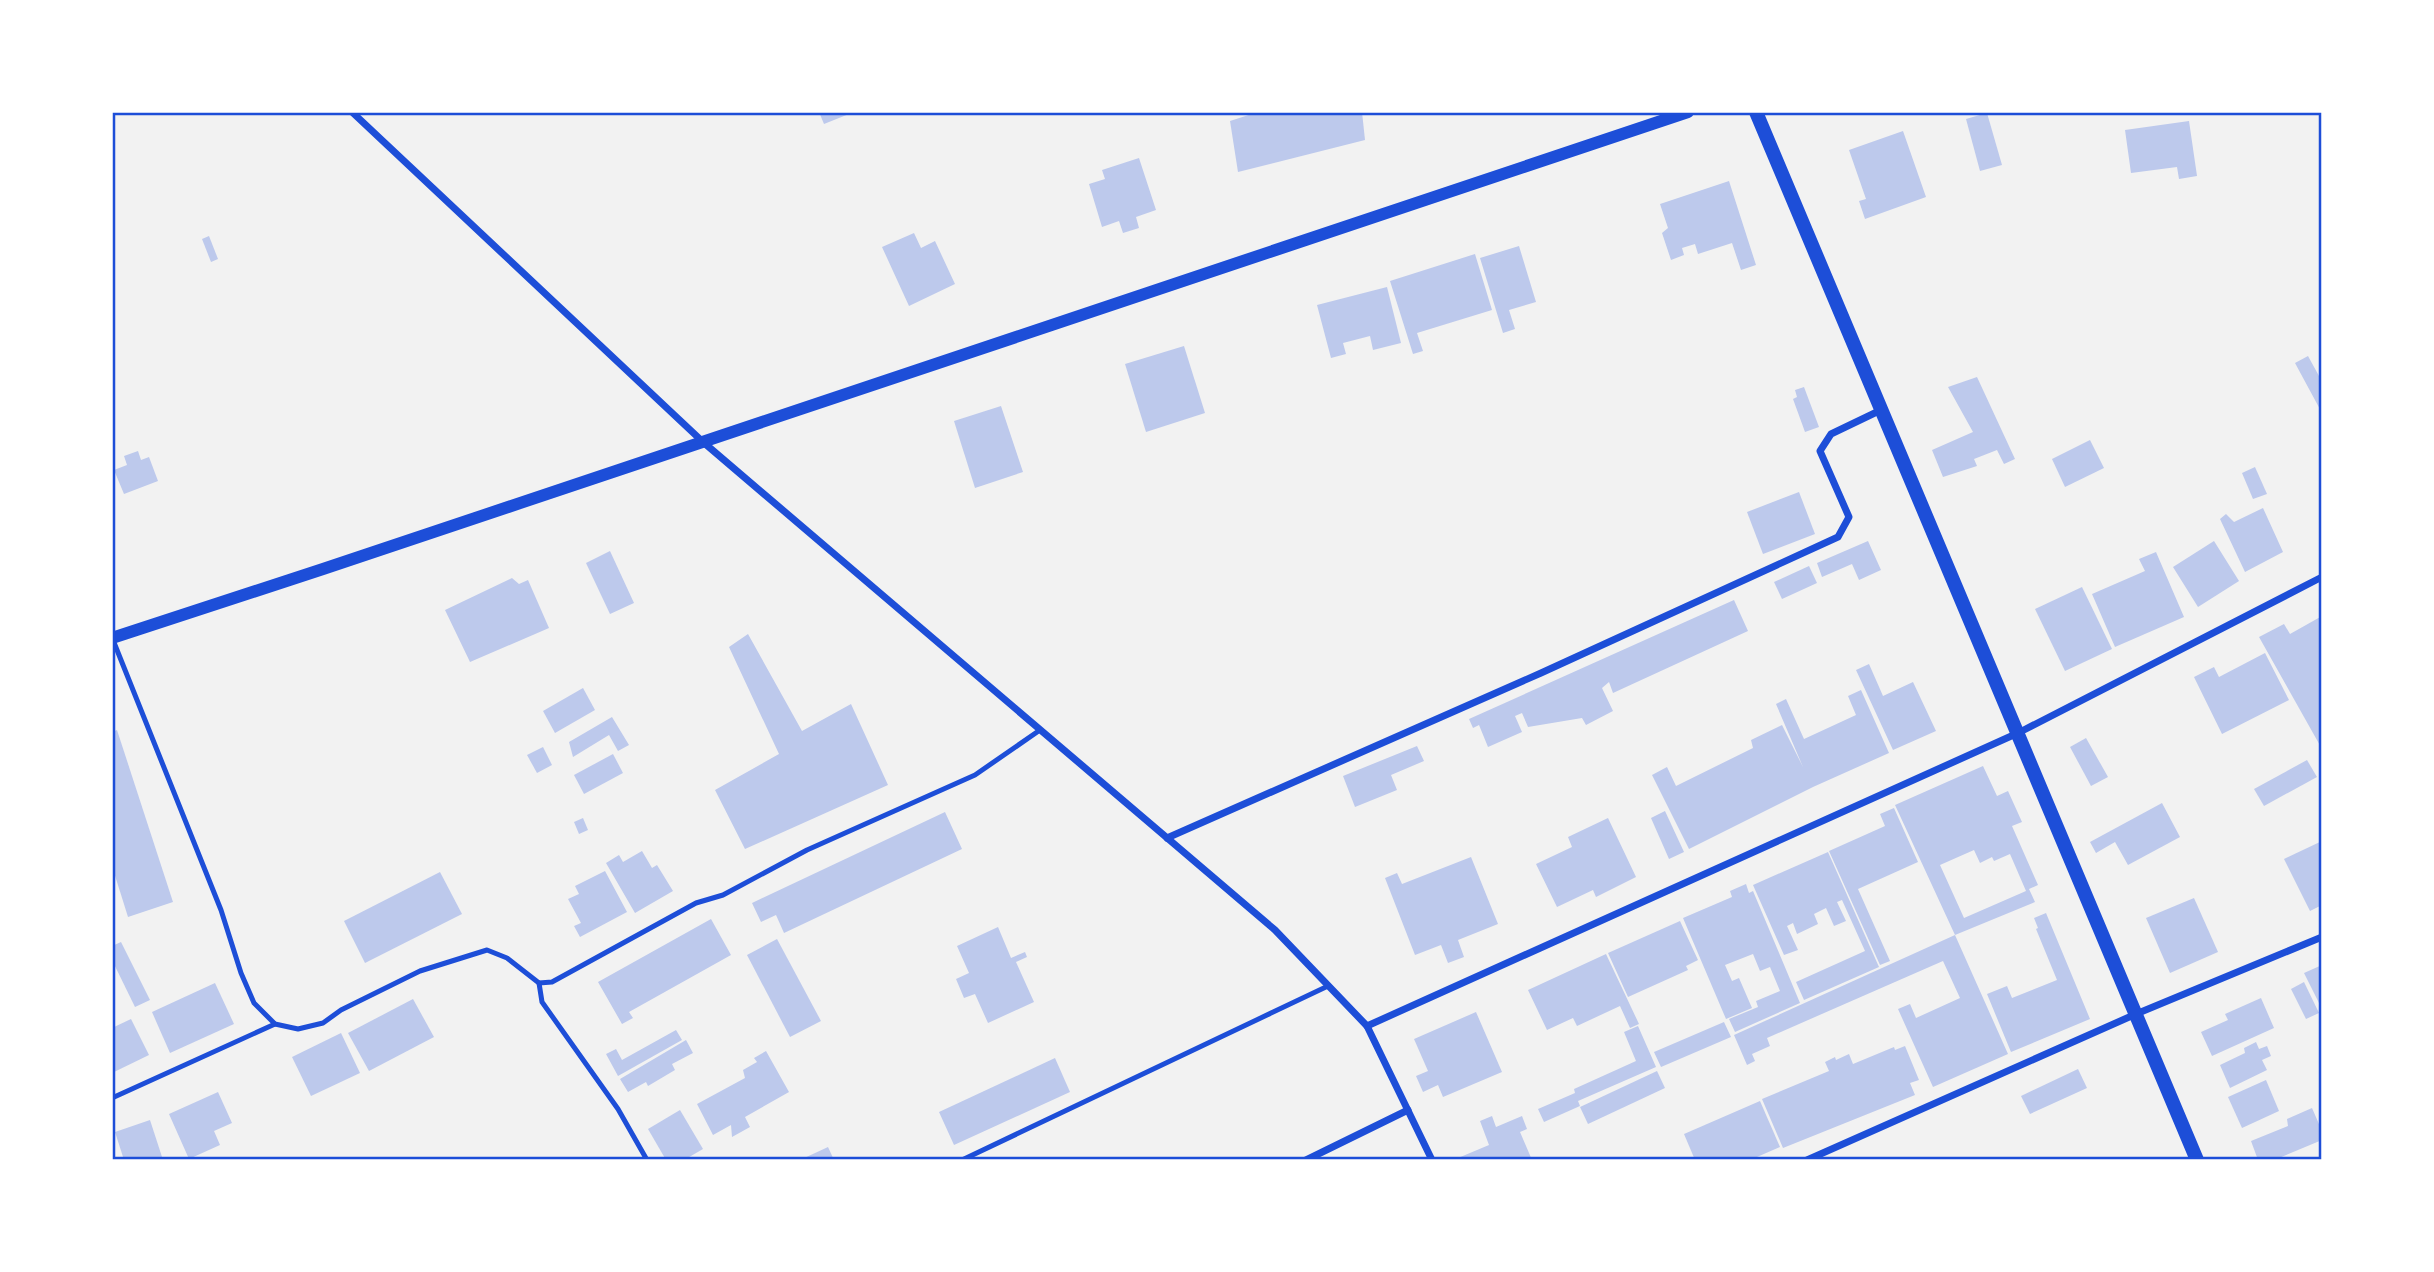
<svg xmlns="http://www.w3.org/2000/svg" width="2434" height="1272" viewBox="0 0 2434 1272" font-family="Ubuntu,sans-serif">
  <style>
    .building { fill: #bdc9ec; fill-rule: evenodd }
    .lines { fill: none; stroke-linecap: round; stroke-linejoin: round }
    .service { stroke: #1d4ed8; stroke-width: 5 }
    .minor { stroke: #1d4ed8; stroke-width: 7 }
    .tertiary { stroke: #1d4ed8; stroke-width: 12 }
    .secondary { stroke: #1d4ed8; stroke-width: 14 }
    .neatline { fill: none; stroke: #1d4ed8; stroke-width: 2.5 }
  </style>
  <rect width="100%" height="100%" fill="#f2f2f2"/>
  <g class="building">
    <path d="M819 112H854L824 124Z"/>
    <path d="M1258 112H1362L1365 140 1238 172 1230 121Z"/>
    <path d="M1987 113 2002 165 1980 171 1966 119Z"/>
    <path d="M2189 121 2197 176 2179 179 2177 167 2131 173 2125 130Z"/>
    <path d="M1903 131 1926 197 1865 219 1859 201 1866 199 1849 150Z"/>
    <path d="M1139 158 1156 210 1136 217 1139 228 1123 233 1119 221 1102 227 1089 184 1105 179 1102 170Z"/>
    <path d="M1729 181 1756 265 1741 270 1732 243 1698 254 1695 244 1682 248 1684 255 1671 260 1662 233 1668 228 1660 204Z"/>
    <path d="M914 233 921 248 935 241 955 284 909 306 882 247Z"/>
    <path d="M209 236 218 259 211 262 202 239Z"/>
    <path d="M1519 246 1536 302 1509 310 1515 329 1503 333 1480 258Z"/>
    <path d="M1475 254 1492 310 1417 333 1423 351 1413 354 1390 281Z"/>
    <path d="M1387 287 1401 343 1373 350 1370 336 1343 343 1346 354 1331 358 1317 305Z"/>
    <path d="M1184 346 1205 413 1146 432 1125 364Z"/>
    <path d="M2308 356 2319 376 2322 374V413L2295 363Z"/>
    <path d="M1977 377 2015 459 2004 464 1997 450 1974 459 1977 466 1943 477 1932 450 1973 432 1948 387Z"/>
    <path d="M1804 387 1819 427 1805 432 1793 399 1797 397 1795 390Z"/>
    <path d="M1001 406 1023 472 975 488 954 421Z"/>
    <path d="M2090 440 2104 468 2065 487 2052 459Z"/>
    <path d="M138 451 141 460 149 457 158 481 124 494 114 470 127 465 124 456Z"/>
    <path d="M2255 467 2267 494 2253 499 2242 473Z"/>
    <path d="M1799 492 1815 534 1763 554 1747 512Z"/>
    <path d="M2263 508 2283 552 2245 572 2220 519 2226 514 2234 522Z"/>
    <path d="M1868 541 1881 570 1859 580 1852 564 1822 577 1817 563Z"/>
    <path d="M2214 541 2239 581 2198 607 2173 567Z"/>
    <path d="M610 551 634 603 610 614 586 563Z"/>
    <path d="M2156 552 2184 617 2115 647 2092 594 2145 571 2139 559Z"/>
    <path d="M1809 566 1817 583 1782 599 1774 582Z"/>
    <path d="M512 578 519 584 528 580 549 628 470 662 445 610Z"/>
    <path d="M2082 587 2112 649 2065 671 2035 609Z"/>
    <path d="M1734 600 1748 631 1613 693 1609 682 1602 688 1613 711 1586 725 1582 718 1528 727 1522 713 1515 716 1522 732 1488 747 1479 725 1473 728 1469 719Z"/>
    <path d="M2322 616V749L2259 637 2284 624 2290 634Z"/>
    <path d="M748 634 802 731 851 704 888 785 745 849 715 790 779 754 729 647Z"/>
    <path d="M2265 653 2289 700 2222 734 2194 677 2214 667 2219 677Z"/>
    <path d="M1869 664 1883 696 1913 682 1936 731 1893 750 1856 670Z"/>
    <path d="M583 688 595 710 555 733 543 711Z"/>
    <path d="M1861 690 1889 753 1813 787 1689 849 1652 775 1667 767 1676 786 1753 748 1751 740 1782 725 1803 767 1776 704 1786 699 1804 739 1856 715 1848 696Z"/>
    <path d="M612 717 629 745 618 751 609 735 573 757 569 742Z"/>
    <path d="M117 730 173 902 128 917 112 866V732Z"/>
    <path d="M2086 738 2108 777 2091 786 2070 747Z"/>
    <path d="M1417 746 1424 761 1391 775 1397 790 1355 807 1343 776Z"/>
    <path d="M543 747 552 765 537 773 527 755Z"/>
    <path d="M613 754 623 773 584 794 574 775Z"/>
    <path d="M2307 760 2317 777 2264 806 2254 789Z"/>
    <path d="M1983 766 1997 796 2008 791 2022 822 2012 826 2038 885 2029 889 2035 902 1955 935 1895 805ZM1974 850 1980 863 1992 857 1994 861 2010 854 2026 891 1964 918 1940 865Z"/>
    <path d="M2162 803 2180 837 2128 865 2115 842 2096 853 2090 842Z"/>
    <path d="M1894 808 1918 862 1858 889 1890 961 1880 965 1829 851 1885 826 1880 814Z"/>
    <path d="M1665 811 1684 852 1669 859 1651 818Z"/>
    <path d="M945 812 962 849 784 933 776 915 761 922 752 903Z"/>
    <path d="M583 818 588 830 579 834 574 822Z"/>
    <path d="M1608 818 1636 877 1596 897 1593 890 1557 907 1536 864 1572 847 1568 837Z"/>
    <path d="M2322 841V905L2310 911 2284 859Z"/>
    <path d="M642 851 652 868 657 865 673 891 635 913 606 863 619 855 623 862Z"/>
    <path d="M1828 852 1879 967 1804 1000 1796 982 1865 951 1842 900 1837 902 1846 921 1834 926 1826 908 1814 914 1818 924 1797 934 1793 923 1787 926 1798 950 1784 955 1753 885Z"/>
    <path d="M1471 857 1498 924 1458 940 1464 957 1448 963 1441 945 1415 955 1385 878 1397 873 1402 884Z"/>
    <path d="M605 871 627 912 580 937 574 926 581 923 568 899 579 894 575 886Z"/>
    <path d="M440 872 462 914 365 963 344 921Z"/>
    <path d="M1746 884 1749 893 1753 891 1800 1003 1735 1032 1729 1019 1758 1007 1756 1001 1780 991 1770 967 1760 971 1753 954 1725 965 1732 981 1739 978 1752 1008 1726 1019 1683 918 1732 897 1730 891Z"/>
    <path d="M2194 898 2218 952 2170 973 2146 918Z"/>
    <path d="M2046 913 2090 1019 2011 1052 1987 994 2007 986 2012 998 2057 980 2036 929 2038 928 2034 918Z"/>
    <path d="M711 919 731 955 629 1012 633 1018 622 1024 598 982Z"/>
    <path d="M1680 921 1698 960 1686 966 1688 970 1628 997 1608 953Z"/>
    <path d="M998 927 1011 958 1025 952 1027 957 1016 962 1034 1002 988 1023 975 994 964 998 956 979 969 973 957 946Z"/>
    <path d="M1955 935 2008 1054 1933 1087 1898 1009 1910 1004 1916 1018 1960 998 1943 961 1767 1038 1770 1046 1752 1054 1755 1061 1747 1065 1734 1035Z"/>
    <path d="M777 939 821 1021 790 1037 747 955Z"/>
    <path d="M121 942 150 1000 135 1007 112 960V946Z"/>
    <path d="M1606 954 1639 1024 1630 1028 1620 1006 1577 1026 1573 1018 1547 1030 1528 990Z"/>
    <path d="M2322 965V1009L2304 973Z"/>
    <path d="M2304 982 2319 1013 2306 1019 2291 989Z"/>
    <path d="M215 983 234 1024 170 1053 152 1012Z"/>
    <path d="M2261 998 2274 1028 2212 1056 2201 1032 2228 1020 2225 1014Z"/>
    <path d="M413 999 434 1037 369 1071 348 1033Z"/>
    <path d="M1476 1012 1502 1072 1443 1097 1438 1085 1423 1092 1416 1076 1428 1071 1414 1039Z"/>
    <path d="M131 1019 149 1055 112 1073V1028Z"/>
    <path d="M1724 1022 1731 1037 1661 1067 1654 1052Z"/>
    <path d="M1638 1026 1656 1067 1578 1101 1580 1106 1544 1122 1538 1109 1575 1093 1574 1089 1636 1061 1624 1032Z"/>
    <path d="M676 1030 682 1040 618 1076 606 1054 616 1049 622 1060Z"/>
    <path d="M341 1033 360 1073 311 1096 292 1057Z"/>
    <path d="M686 1040 693 1053 672 1064 675 1070 648 1086 646 1082 628 1092 620 1079Z"/>
    <path d="M2256 1042 2259 1049 2267 1046 2271 1056 2262 1060 2267 1070 2230 1088 2220 1065 2245 1053 2244 1048Z"/>
    <path d="M1905 1046 1919 1080 1910 1083 1915 1095 1783 1148 1762 1099 1829 1071 1825 1062 1835 1057 1836 1060 1849 1054 1853 1064 1894 1047 1895 1050Z"/>
    <path d="M766 1051 789 1092 745 1117 750 1127 732 1137 731 1125 713 1135 697 1104 745 1078 743 1070 757 1062 754 1058Z"/>
    <path d="M1055 1058 1070 1092 954 1145 939 1112Z"/>
    <path d="M2078 1069 2087 1088 2030 1114 2021 1096Z"/>
    <path d="M1657 1071 1665 1088 1588 1124 1580 1107Z"/>
    <path d="M2266 1080 2279 1111 2242 1128 2228 1097Z"/>
    <path d="M218 1092 232 1123 214 1131 220 1145 189 1159 169 1114Z"/>
    <path d="M1760 1101 1780 1147 1750 1160H1695L1684 1134Z"/>
    <path d="M2312 1108 2322 1131V1140L2274 1160H2258L2251 1141 2288 1126 2287 1119Z"/>
    <path d="M680 1110 703 1149 684 1160H666L648 1129Z"/>
    <path d="M1492 1116 1496 1127 1522 1116 1527 1129 1520 1132 1532 1160H1459L1458 1158 1489 1145 1480 1121Z"/>
    <path d="M150 1120 163 1160H124L115 1132Z"/>
    <path d="M828 1147 834 1160H800Z"/>
  </g>
  <g class="lines">
    <g class="service">
      <path d="M113 640 221 910 241 973 254 1003 275 1024 298 1029 323 1023 341 1010 420 971 487 950 507 958 539 983 552 982 696 903 723 895 807 850 975 775 1040 730"/>
      <path d="M539 983 542 1002 618 1109 647 1160"/>
      <path d="M112 1098 275 1024"/>
      <path d="M962 1160 1328 986"/>
    </g>
    <g class="minor">
      <path d="M352 112 703 442 1275 930 1367 1026 1432 1160"/>
      <path d="M1167 838 1541 673 1838 537 1849 517 1820 451 1831 434 1881 410"/>
      <path d="M1367 1026 2018 733 2322 577"/>
      <path d="M1306 1160 1408 1110"/>
      <path d="M1807 1160 2136 1014 2322 937"/>
    </g>
    <path class="tertiary" d="M112 638 323 569 1688 112"/>
    <path class="secondary" d="M1756 112 2197 1160"/>
  </g>
  <rect width="2434" height="1272" fill="none" stroke="#ffffff" stroke-width="228"/>
  <rect x="114" y="114" width="2206" height="1044" class="neatline"/>
</svg>
